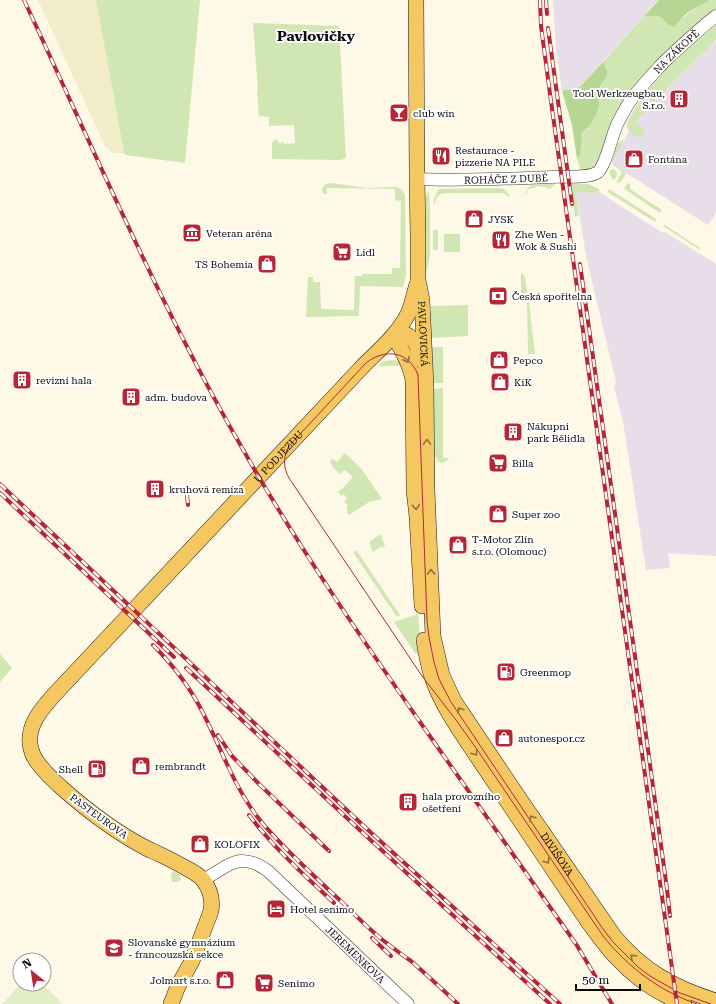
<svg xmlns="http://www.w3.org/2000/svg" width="716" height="1004" viewBox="0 0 716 1004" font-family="'Roboto Serif',serif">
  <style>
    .industrial { fill: #e7dee9 }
    .farmland { fill: #f3ecc9 }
    .green { fill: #d1e7b3 }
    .forest { fill: #b6d793 }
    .pitch { fill: #e2eec5 }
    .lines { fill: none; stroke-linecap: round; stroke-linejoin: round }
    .minor-casing { stroke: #3d3d3d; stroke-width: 13 }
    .major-casing { stroke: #1b1b1b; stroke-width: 16 }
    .minor { stroke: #fff; stroke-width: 12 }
    .major { stroke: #f5c760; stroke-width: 15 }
    .tram { stroke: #b52737; stroke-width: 1 }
    .rail-casing { stroke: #b52737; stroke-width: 4 }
    .rail { stroke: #fff; stroke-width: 2.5; stroke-dasharray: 8; stroke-linecap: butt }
    .oneway { stroke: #8b7239 }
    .labels { text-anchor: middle; stroke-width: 4; stroke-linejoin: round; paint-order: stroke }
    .street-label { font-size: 10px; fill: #0a0a0a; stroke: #fff }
    .poi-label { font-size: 10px; fill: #0a0a0a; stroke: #fff; text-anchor: start }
    .district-label { font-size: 14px; font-weight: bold; fill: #0a0a0a; stroke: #fff }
  </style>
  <rect width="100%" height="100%" fill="#fef8e7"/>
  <g class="industrial">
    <path d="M553 0H658L580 87 562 91 556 47Z"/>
    <path d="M716 41V213L708 225 612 164 629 131 636 122 706 49Z"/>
    <path d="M576 192H599L663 233 665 232 716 264V556L668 553 670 568 646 570 623 421 614 387 616 382 586 256Z"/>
  </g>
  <path class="farmland" d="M38 0H96L124 153H112L105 146Z"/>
  <g class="green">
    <path d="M96 0H200L185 163 126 155 124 153Z"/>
    <path d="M710 0H716V9L673 45 658 60 645 74 595 167 592 169 575 172 580 169 577 159 580 155 581 134 587 129 599 104V91L603 83 607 68 603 62 644 16C656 16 659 14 667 24L677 25C686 12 697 8 710 0Z"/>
    <path d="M253 23 339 26 346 158 341 160 272 159V143L274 140H277L279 143 284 142V144L295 143 294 125 269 126V117L259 116 257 91H258Z"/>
    <path d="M716 25V40L691 64 636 122 646 132 641 138C634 137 631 132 627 128 626 121 632 114 635 108 656 76 686 49 716 25Z"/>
    <path d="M622 140 624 141 612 164 626 173C624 177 622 183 616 183L622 172 613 165 612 162C614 155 615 143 622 140Z"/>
    <path d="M612 169C618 171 619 175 614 180 611 177 609 175 610 170Z"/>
    <path d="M332 183 366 188 396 187 402 190 405 195 406 275 403 287 360 286 359 316 306 317 308 277H313V282H320L321 309 354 310 355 276H362V274H392V268H400L401 201 395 200V189L327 188V194H324L322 191V188L326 184Z"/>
    <path d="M570 183 589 184 600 190 597 193 576 192 579 216 575 217Z"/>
    <path d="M628 183 630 184V189L662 210 660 213 626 190 624 188Z"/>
    <path d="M548 184H555C553 186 551 189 547 189V187H544L537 186 534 188 529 189 527 191 528 193H526C527 182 539 185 548 184Z"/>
    <path d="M497 188 504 189 510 196 509 197 505 194 501 193H445C438 194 435 198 435 205L433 200 439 189Z"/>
    <path d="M609 189 656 219 655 222 608 192Z"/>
    <path d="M429 190 430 213V254L427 271H426L425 198Z"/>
    <path d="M665 225 700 248V250L663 226Z"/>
    <rect x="433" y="230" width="5" height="20"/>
    <rect x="444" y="234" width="16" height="18"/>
    <path d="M521 272 525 277 528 298 521 299Z"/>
    <path d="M527 302H529L535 354H528Z"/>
    <path d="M468 305V336L431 338V306Z"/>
    <path d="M431 347H443V383H432Z"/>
    <path d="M384 361C391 360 399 359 404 366H378Z"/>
    <path d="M443 388V458H449L448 460 443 463 437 461V458L434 456 432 449V389Z"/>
    <path d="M345 453 361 468 382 499 369 502 349 515 347 512 348 511 346 507 348 506 344 501 347 499 344 494 341 496 338 492 345 486 353 477 345 470 340 474 332 466 330 461 333 459 337 462Z"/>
    <path d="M381 534 385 547 383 548 382 546 373 552 370 547 371 545 369 542Z"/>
    <path d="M356 550 400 615 397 617 353 552Z"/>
    <path d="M418 614 420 638 419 654 415 653 394 622Z"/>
    <path d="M0 654 12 668 0 682Z"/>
    <path d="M173 871 180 875 181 879C179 882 176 882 172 882L171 875Z"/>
  </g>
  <g class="forest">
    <path d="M659 0H710C703 5 694 8 687 13 682 17 679 23 674 27L667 24 662 18 657 16H644Z"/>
    <path d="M603 62C612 74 604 78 599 90 598 94 599 98 599 102 599 115 590 126 581 134L582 138 580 155 577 159 572 125 562 91 580 87Z"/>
  </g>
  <path class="pitch" d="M21 984H42L60 1001 59 1002 62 1004H2Z"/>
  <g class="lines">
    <g class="minor-casing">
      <g id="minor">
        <path id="s1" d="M417 179C461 181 506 179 550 177 562 176 589 179 598 172 606 164 611 139 616 127 619 120 623 113 627 106 637 90 651 76 664 62 681 46 698 30 716 16"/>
        <path id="s2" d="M203 880C229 866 239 850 268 871L408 1004"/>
      </g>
    </g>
    <g class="major-casing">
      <g id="major">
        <path id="s3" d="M416 0 417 179 418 235V280L422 300 426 386 427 489 433 636 442 675 454 701 519 798 614 936C642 970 674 988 716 1001"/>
        <path d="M398 330C413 337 418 342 420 359"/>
        <path d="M394 336C402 350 410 364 413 380L414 490 417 517 422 606"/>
        <path d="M424 640C426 653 428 665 432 677 440 701 454 722 468 743L589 923C598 935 606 947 616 957 634 977 659 994 684 1004"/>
        <path id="s4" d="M171 1004 178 986 192 961 211 911C213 900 210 889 203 880 199 875 192 871 186 868 177 863 168 858 159 854 155 852 152 851 148 849 117 833 89 812 63 789 54 781 45 773 38 763 34 758 31 751 30 744 28 724 41 710 53 696L363 366C379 350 397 335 408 314 412 305 414 294 417 284"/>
      </g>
    </g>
    <use href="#minor" class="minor"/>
    <use href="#major" class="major"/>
    <path class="tram" d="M697 1004C659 991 628 967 603 936L476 748 456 720 422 676 289 478C283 467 283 457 289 446L366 363C385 348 409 351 418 375L427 621 429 637 434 662 439 679 451 702 603 929 613 942 638 967 650 976 680 993 711 1004"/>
    <g class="rail-casing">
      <g id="rail">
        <path d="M24 0C94 150 158 302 241 446 297 545 362 639 427 732 477 803 526 874 576 944L612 1004"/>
        <path d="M540 0 541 26 550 94 677 1004"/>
        <path d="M546 0 547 14"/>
        <path d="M548 28 572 204"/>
        <path d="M580 264 646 735 667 889 670 916"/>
        <path d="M0 484 367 829 560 1004"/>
        <path d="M0 493 174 657"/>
        <path d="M187 495 188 505"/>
        <path d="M153 645C173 665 190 687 203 713 221 748 234 787 259 819 281 846 306 868 331 892 349 908 365 926 384 941 393 948 402 955 411 961 427 975 442 989 458 1004"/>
        <path d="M186 668 363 833 550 1004"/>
        <path d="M218 735 232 756 260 785 329 851"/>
        <path d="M249 815C274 848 304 875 334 903"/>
        <path d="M372 938 391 956"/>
      </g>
    </g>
    <use href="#rail" class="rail"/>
  </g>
  <defs><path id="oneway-chevron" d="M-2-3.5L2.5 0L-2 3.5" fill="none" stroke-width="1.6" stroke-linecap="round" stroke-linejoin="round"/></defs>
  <g class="oneway">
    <use href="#oneway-chevron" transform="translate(407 360) rotate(64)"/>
    <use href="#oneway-chevron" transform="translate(427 442) rotate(-90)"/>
    <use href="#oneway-chevron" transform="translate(416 507) rotate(84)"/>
    <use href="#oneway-chevron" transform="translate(431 572) rotate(-92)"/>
    <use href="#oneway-chevron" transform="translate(460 710) rotate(-124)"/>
    <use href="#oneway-chevron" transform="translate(475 753) rotate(56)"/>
    <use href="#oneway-chevron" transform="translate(532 818) rotate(-124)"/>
    <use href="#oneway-chevron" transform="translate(547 861) rotate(56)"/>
    <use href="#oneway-chevron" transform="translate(633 957) rotate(-138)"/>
  </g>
  <defs>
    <g id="building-square" transform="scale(1)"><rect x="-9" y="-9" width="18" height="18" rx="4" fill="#b52737" stroke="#fff"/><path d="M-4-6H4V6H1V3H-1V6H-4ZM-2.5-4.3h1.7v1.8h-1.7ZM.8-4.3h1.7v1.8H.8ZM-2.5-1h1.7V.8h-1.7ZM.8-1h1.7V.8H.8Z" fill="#fff"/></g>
    <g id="bar-square" transform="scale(1)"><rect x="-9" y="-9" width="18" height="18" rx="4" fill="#b52737" stroke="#fff"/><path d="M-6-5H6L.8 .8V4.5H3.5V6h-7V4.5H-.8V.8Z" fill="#fff"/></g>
    <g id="restaurant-square" transform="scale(1)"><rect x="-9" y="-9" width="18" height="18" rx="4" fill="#b52737" stroke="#fff"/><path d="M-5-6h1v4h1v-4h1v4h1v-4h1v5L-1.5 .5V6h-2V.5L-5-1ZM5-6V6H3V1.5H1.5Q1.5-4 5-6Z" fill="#fff"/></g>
    <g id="shop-square" transform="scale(1)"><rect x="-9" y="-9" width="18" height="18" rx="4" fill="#b52737" stroke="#fff"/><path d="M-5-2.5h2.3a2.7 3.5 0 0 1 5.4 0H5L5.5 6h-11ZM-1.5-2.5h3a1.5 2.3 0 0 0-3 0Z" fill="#fff"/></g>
    <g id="museum-square" transform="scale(1)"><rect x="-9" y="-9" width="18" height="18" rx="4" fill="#b52737" stroke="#fff"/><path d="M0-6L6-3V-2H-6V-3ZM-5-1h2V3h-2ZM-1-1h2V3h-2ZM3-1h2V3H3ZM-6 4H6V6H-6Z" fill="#fff"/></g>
    <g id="supermarket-square" transform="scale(1)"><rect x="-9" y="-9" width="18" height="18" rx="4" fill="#b52737" stroke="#fff"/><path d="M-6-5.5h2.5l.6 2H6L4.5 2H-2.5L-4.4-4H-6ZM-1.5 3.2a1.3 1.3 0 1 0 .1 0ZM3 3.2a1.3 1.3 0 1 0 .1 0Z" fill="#fff"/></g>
    <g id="bank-square" transform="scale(1)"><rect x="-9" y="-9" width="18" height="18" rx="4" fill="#b52737" stroke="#fff"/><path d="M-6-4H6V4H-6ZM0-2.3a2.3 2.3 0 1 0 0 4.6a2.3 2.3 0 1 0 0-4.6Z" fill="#fff"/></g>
    <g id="fuel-square" transform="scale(1)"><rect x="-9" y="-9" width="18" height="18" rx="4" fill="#b52737" stroke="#fff"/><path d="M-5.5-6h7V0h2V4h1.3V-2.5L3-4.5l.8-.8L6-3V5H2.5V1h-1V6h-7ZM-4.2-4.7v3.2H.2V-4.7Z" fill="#fff"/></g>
    <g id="hotel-square" transform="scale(1)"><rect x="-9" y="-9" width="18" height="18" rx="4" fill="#b52737" stroke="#fff"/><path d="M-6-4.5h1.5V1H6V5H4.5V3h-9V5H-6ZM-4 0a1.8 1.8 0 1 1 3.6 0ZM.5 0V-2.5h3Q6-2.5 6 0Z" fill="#fff"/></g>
    <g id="university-square" transform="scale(1)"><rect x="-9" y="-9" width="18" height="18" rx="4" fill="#b52737" stroke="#fff"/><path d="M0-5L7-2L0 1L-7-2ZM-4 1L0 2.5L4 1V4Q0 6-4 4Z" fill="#fff"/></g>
  </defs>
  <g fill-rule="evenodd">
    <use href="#building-square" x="679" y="99"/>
    <use href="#bar-square" x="399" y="113"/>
    <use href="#restaurant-square" x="441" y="156"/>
    <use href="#shop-square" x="634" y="159"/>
    <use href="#shop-square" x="474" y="219"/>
    <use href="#museum-square" x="192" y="233"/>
    <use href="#restaurant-square" x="501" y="240"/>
    <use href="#supermarket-square" x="342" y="252"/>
    <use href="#shop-square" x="267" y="264"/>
    <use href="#bank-square" x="498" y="296"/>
    <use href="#shop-square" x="499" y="360"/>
    <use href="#building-square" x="22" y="380"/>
    <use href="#shop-square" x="500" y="382"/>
    <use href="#building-square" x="131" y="397"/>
    <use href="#building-square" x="513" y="432"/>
    <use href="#supermarket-square" x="498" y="463"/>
    <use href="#building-square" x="155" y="489"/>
    <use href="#shop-square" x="498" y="514"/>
    <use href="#shop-square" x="458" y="545"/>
    <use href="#fuel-square" x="506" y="672"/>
    <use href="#shop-square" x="504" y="738"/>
    <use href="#shop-square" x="141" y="766"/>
    <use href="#fuel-square" x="97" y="769"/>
    <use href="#building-square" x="408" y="802"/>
    <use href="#shop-square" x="200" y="844"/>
    <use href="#hotel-square" x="276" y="909"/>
    <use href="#university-square" x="114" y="948"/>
    <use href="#shop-square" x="225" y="980"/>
    <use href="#supermarket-square" x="264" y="983"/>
  </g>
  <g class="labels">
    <g class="street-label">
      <text dy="4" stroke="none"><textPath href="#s1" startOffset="328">NA ZÁKOPĚ</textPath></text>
      <text dy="4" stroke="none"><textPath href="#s1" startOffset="89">ROHÁČE Z DUBÉ</textPath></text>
      <text dy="4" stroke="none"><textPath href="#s3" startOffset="334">PAVLOVICKÁ</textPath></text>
      <text dy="4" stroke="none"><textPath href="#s4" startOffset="743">U PODJEZDU</textPath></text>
      <text transform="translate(99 816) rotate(36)" y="4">PASTEUROVA</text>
      <text dy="4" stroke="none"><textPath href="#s3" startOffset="890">DIVIŠOVA</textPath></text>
      <text dy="4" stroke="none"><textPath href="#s2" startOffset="193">JEREMENKOVA</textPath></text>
    </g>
    <g class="poi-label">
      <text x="665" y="97" text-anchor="end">Tool Werkzeugbau,<tspan x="665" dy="12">S.r.o.</tspan></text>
      <text x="413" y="117">club win</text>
      <text x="455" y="154">Restaurace -<tspan x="455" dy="12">pizzerie NA PILE</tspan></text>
      <text x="648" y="163">Fontána</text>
      <text x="488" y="223">JYSK</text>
      <text x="206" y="237">Veteran aréna</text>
      <text x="515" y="238">Zhe Wen -<tspan x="515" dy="12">Wok &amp; Sushi</tspan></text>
      <text x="356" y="256">Lidl</text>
      <text x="253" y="268" text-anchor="end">TS Bohemia</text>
      <text x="512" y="300">Česká spořitelna</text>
      <text x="513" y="364">Pepco</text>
      <text x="36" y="384">revizní hala</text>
      <text x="514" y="386">KiK</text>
      <text x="145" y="401">adm. budova</text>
      <text x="527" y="430">Nákupní<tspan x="527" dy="12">park Bělidla</tspan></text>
      <text x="512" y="467">Billa</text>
      <text x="169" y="493">kruhová remíza</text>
      <text x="512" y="518">Super zoo</text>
      <text x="472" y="543">T-Motor Zlín<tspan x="472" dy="12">s.r.o. (Olomouc)</tspan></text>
      <text x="520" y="676">Greenmop</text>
      <text x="518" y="742">autonespor.cz</text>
      <text x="155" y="770">rembrandt</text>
      <text x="83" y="773" text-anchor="end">Shell</text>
      <text x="422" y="800">hala provozního<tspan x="422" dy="12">ošetření</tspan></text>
      <text x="214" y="848">KOLOFIX</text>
      <text x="290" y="913">Hotel senimo</text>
      <text x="128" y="946">Slovanské gymnázium<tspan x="128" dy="12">- francouzská sekce</tspan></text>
      <text x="211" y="984" text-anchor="end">Jolmart s.r.o.</text>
      <text x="278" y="987">Senimo</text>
    </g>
    <g class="district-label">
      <text x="316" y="41">Pavlovičky</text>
    </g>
  </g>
  <g transform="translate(32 972) rotate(330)"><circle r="19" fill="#ffffff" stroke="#9d9d9d"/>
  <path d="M0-3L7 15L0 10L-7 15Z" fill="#b52737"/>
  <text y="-6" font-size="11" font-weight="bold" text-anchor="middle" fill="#0a0a0a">N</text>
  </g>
  <path d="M576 984v6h64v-6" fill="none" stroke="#0a0a0a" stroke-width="2"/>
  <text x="582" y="984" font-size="12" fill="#0a0a0a" stroke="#ffffff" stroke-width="3" paint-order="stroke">50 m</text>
</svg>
